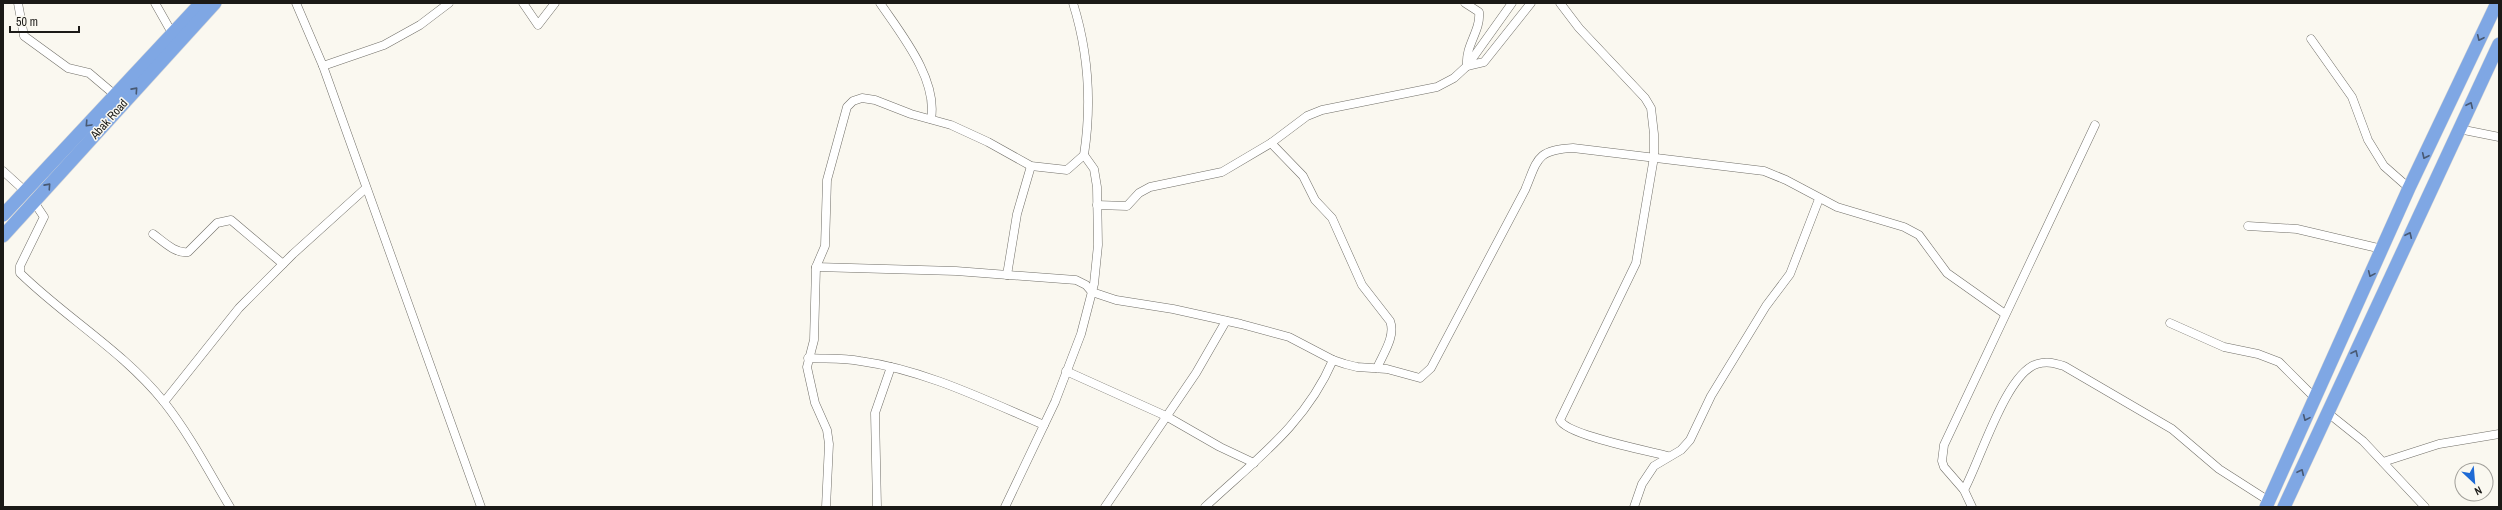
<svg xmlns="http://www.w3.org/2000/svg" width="2502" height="510" viewBox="0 0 2502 510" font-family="'Archivo Narrow',sans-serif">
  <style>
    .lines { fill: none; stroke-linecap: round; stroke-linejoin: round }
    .minor-casing { stroke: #716f68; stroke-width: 9 }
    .trunk-casing { stroke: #d6d6d5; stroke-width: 14 }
    .minor { stroke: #fff; stroke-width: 8 }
    .trunk { stroke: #7fa7e4; stroke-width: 13 }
    .oneway { stroke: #485973 }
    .labels { text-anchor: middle; stroke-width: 3; stroke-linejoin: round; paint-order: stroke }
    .street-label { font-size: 12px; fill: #1b1a17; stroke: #faf8f0 }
  </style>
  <rect width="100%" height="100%" fill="#faf8f0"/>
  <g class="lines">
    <g class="minor-casing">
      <g id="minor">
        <path d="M18 3 24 36 68 68 89 73 115 95"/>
        <path d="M155 3 172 33"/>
        <path d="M296 3 323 66 481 507"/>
        <path d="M523 3 538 25 555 3"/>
        <path d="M880 3C901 34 938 79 931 119"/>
        <path d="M1465 3 1479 12C1481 31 1465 45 1467 66L1484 62 1531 3"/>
        <path d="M1560 3 1579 28 1645 98 1651 108 1654 134V157L1636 263 1560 420C1566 435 1649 451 1668 456"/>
        <path d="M2311 39 2352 97 2368 140 2384 166 2409 188"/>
        <path d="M323 66 384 45 420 25 449 3"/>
        <path d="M2459 129 2499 137"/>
        <path d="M1271 143 1303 176 1315 200 1332 218 1362 285 1390 321C1396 336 1383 354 1377 368"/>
        <path d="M3 171 25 191"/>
        <path d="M34 202 44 217 20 266V273C66 318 123 351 164 402 190 435 209 472 230 507"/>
        <path d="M1097 205 1127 206 1139 193 1150 187 1222 172 1271 143 1307 116 1322 110 1437 87 1454 78 1467 66 1512 3"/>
        <path d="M2248 226 2297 229 2382 249"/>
        <path d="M153 234C163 241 175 254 188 252L217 223 231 220 283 264"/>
        <path d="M816 267 956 271 1076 280 1086 285 1092 292 1116 300 1173 309 1241 324 1289 337 1333 360 1345 364 1357 367 1387 369 1420 378 1431 368 1525 190C1538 159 1536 150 1573 148L1764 171 1786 180 1837 207 1904 227 1919 235 1947 273 2005 314"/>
        <path d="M1007 275 1017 214 1031 166"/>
        <path d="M2170 323 2224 347 2258 354 2279 362 2315 398"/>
        <path d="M808 358C826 359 843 358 860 361 925 370 985 400 1044 425"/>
        <path d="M1066 371 1166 416 1220 447 1254 463"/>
        <path d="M164 402 239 308 293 254 366 188"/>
        <path d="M2328 413 2363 441 2425 507"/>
        <path d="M2383 462 2439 444 2499 434"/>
        <path d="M1964 490C1980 461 2006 373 2037 364 2047 361 2054 363 2064 366L2172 429 2219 469 2269 501"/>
        <path d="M826 507 829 444 827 430 815 403 807 367 814 340 816 267 825 246 827 180 847 107 853 101 862 98 875 100 911 114 951 125 988 142 1031 166 1067 170 1084 155C1092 102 1089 54 1073 3"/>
        <path d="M877 507 875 413 891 367"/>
        <path d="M1005 507 1055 402 1081 334 1094 284 1098 245 1097 187 1094 169 1084 155"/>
        <path d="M1105 507 1196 373 1226 321"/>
        <path d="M1205 507C1255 460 1305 425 1333 360"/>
        <path d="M1634 507 1642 484 1654 466 1681 450 1690 440 1711 396 1766 306 1790 274 1819 199"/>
        <path d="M1972 507 1964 490 1944 467 1942 461 1944 445 2095 125"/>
      </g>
    </g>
    <g class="trunk-casing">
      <g id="trunk">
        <path d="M3 215 201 3"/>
        <path d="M3 236 215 3"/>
        <path d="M2266 507 2409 188 2497 3"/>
        <path d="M2284 507 2499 44"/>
      </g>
    </g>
    <use href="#minor" class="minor"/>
    <use href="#trunk" class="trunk"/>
  </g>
  <defs><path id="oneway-chevron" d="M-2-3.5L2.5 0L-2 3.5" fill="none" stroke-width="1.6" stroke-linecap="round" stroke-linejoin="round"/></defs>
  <g class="oneway">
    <use href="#oneway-chevron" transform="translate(2480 38) rotate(115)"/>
    <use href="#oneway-chevron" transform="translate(135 90) rotate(-48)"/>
    <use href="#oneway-chevron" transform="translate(2470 105) rotate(-65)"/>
    <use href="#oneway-chevron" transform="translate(88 124) rotate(133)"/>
    <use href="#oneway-chevron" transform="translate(2425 156) rotate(115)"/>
    <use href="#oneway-chevron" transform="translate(48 186) rotate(-48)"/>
    <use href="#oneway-chevron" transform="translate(2409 235) rotate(-65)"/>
    <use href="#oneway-chevron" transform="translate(2371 274) rotate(114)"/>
    <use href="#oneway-chevron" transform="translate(2355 353) rotate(-65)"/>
    <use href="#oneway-chevron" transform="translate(2306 418) rotate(114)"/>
    <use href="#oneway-chevron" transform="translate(2301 472) rotate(-65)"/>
  </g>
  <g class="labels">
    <g class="street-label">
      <text transform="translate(109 119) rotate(-48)" y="4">Abak Road</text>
    </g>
  </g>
  <rect width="2502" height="510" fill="none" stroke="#1b1a17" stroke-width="8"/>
  <g transform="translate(2474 482) rotate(154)"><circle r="19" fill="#faf8f0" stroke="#a19f99"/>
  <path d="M0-3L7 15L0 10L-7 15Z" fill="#1e6ad5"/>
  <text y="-6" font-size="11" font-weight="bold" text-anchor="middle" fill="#1b1a17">N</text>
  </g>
  <path d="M10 26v6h69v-6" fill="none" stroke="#1b1a17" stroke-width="2"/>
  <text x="16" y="26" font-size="12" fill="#1b1a17" stroke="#faf8f0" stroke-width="3" paint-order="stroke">50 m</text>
</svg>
